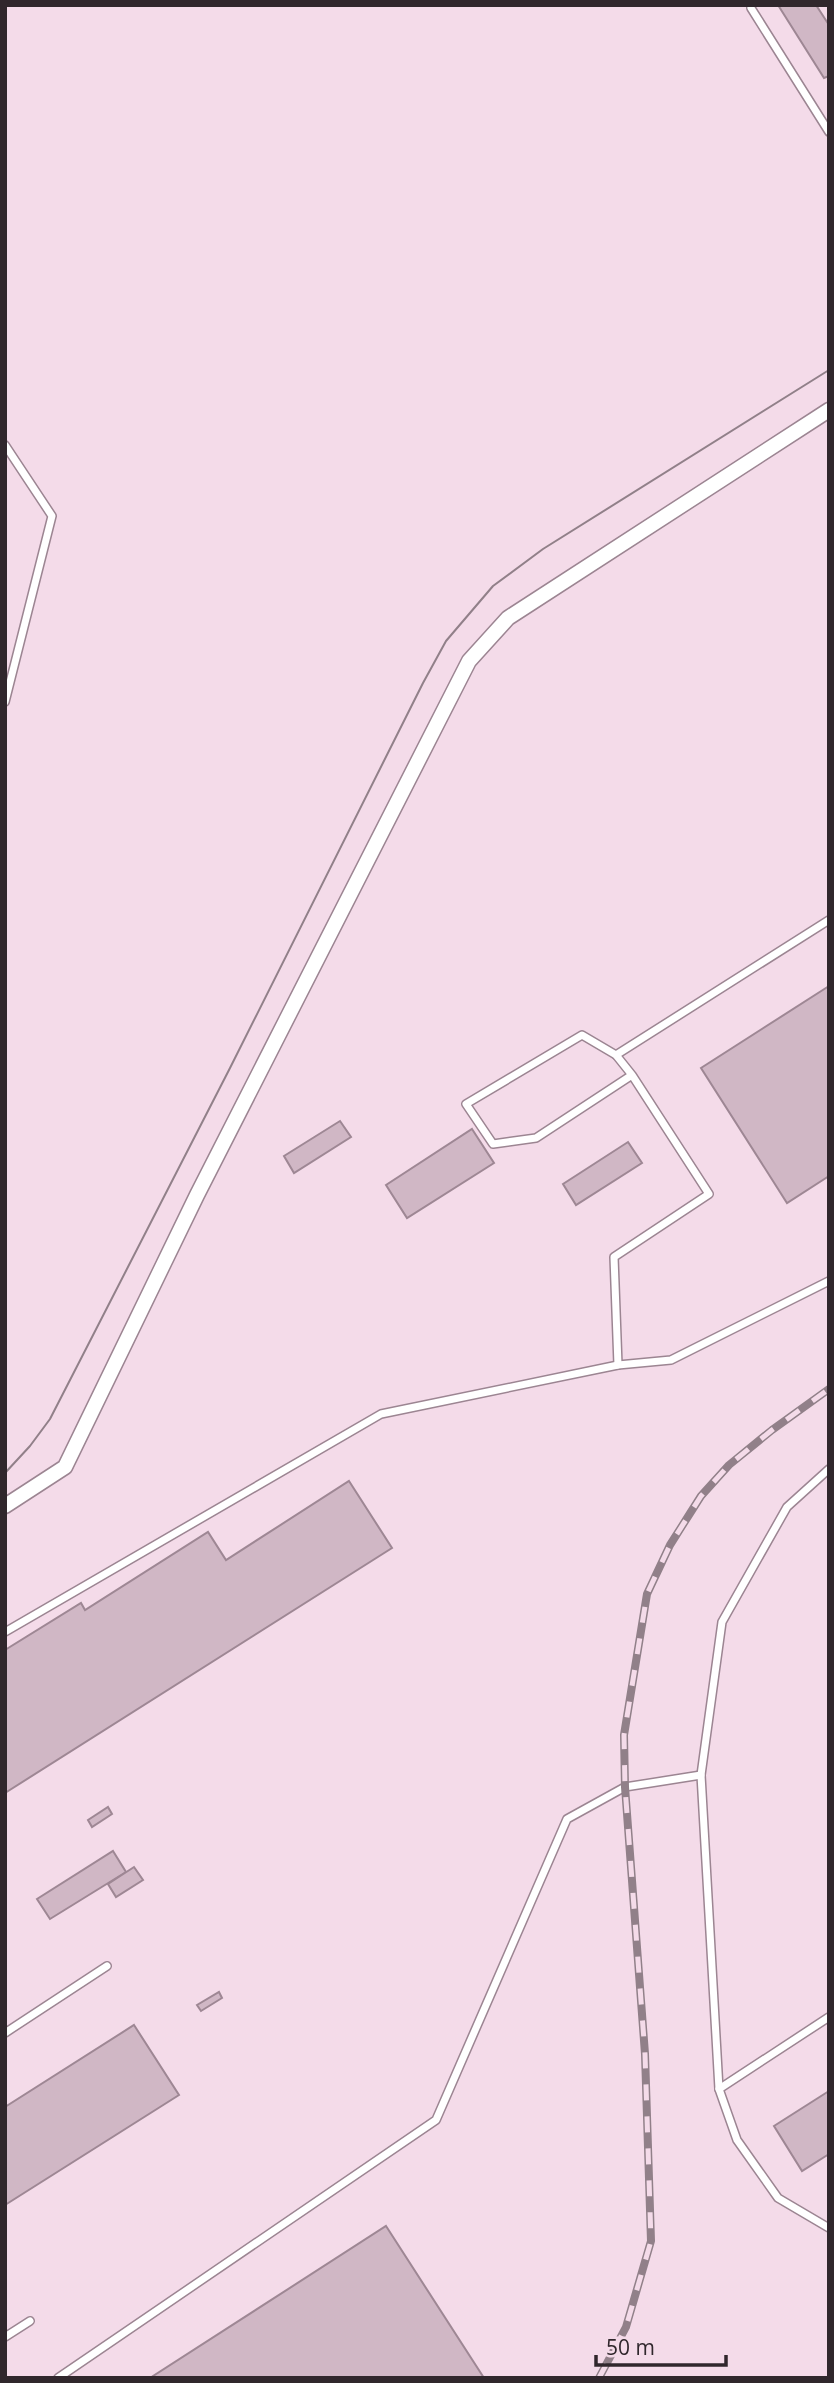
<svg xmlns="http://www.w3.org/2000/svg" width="834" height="2383" viewBox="0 0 834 2383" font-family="'Open Sans',sans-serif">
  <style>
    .building { fill: #d0b7c5; stroke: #9e8794; stroke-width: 2 }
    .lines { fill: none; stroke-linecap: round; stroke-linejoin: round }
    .service-casing { stroke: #9c8592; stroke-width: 10 }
    .minor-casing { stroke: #9c8592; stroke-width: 17 }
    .service { stroke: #fff; stroke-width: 7 }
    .minor { stroke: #fff; stroke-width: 14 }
    .tram { stroke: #918089; stroke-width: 2 }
    .rail-casing { stroke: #918089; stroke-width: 8 }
    .rail { stroke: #f4dbe9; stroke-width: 5; stroke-dasharray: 16; stroke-linecap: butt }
  </style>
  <rect width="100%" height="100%" fill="#f4dbe9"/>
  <g class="building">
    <path d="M778 5H816L829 25V76L824 78Z"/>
    <path d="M829 986V1176L787 1203 701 1068Z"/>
    <path d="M340 1121 351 1137 294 1173 284 1156Z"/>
    <path d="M472 1129 494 1163 407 1218 386 1185Z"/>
    <path d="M628 1142 642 1163 576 1205 563 1184Z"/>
    <path d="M349 1481 392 1548 5 1793V1650L81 1603 85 1610 208 1532 226 1560Z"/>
    <path d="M108 1807 112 1814 92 1827 88 1820Z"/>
    <path d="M113 1851 126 1872 50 1919 37 1899Z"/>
    <path d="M134 1867 143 1880 116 1897 108 1884Z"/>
    <path d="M219 1992 222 1998 201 2011 197 2005Z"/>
    <path d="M134 2025 179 2095 5 2205V2107Z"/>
    <path d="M829 2091V2154L802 2171 774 2126Z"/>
    <path d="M386 2226 484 2378H150Z"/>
  </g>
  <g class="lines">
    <g class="service-casing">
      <g id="service">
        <path d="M751 8 829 132"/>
        <path d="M5 445 52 516 5 702"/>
        <path d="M616 1055 829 920"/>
        <path d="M618 1365 614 1257 709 1194 632 1075 616 1055 582 1035 466 1104 493 1144 536 1138 632 1075"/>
        <path d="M829 1469 787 1507 722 1622 701 1775 719 2089 737 2140 778 2198 829 2228"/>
        <path d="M5 1632 381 1414 618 1365 671 1360 829 1281"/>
        <path d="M5 2033 107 1966"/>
        <path d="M719 2089 829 2017"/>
        <path d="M5 2337 30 2321"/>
        <path d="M58 2378 436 2120 567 1819 625 1787 701 1775"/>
      </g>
    </g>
    <g class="minor-casing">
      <path id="minor" d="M5 1506 65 1467 197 1195 469 661 508 618 829 410"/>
    </g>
    <use href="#service" class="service"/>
    <use href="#minor" class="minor"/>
    <path class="tram" d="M5 1473 30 1446 50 1419 230 1068 423 683 446 641 493 586 543 549 829 370"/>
    <g class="rail-casing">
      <path id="rail" d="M599 2378 626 2327 651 2241 645 2054 625 1787 624 1735 647 1594 670 1545 701 1496 729 1465 772 1430 829 1389"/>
    </g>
    <use href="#rail" class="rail"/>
  </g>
  <rect width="834" height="2383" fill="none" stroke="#30272c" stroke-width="14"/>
  <path d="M596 2355v10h130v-10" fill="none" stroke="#30272c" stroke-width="3.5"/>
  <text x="606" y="2355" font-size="21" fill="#30272c" stroke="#f4dbe9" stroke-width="5" paint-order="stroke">50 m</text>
</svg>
